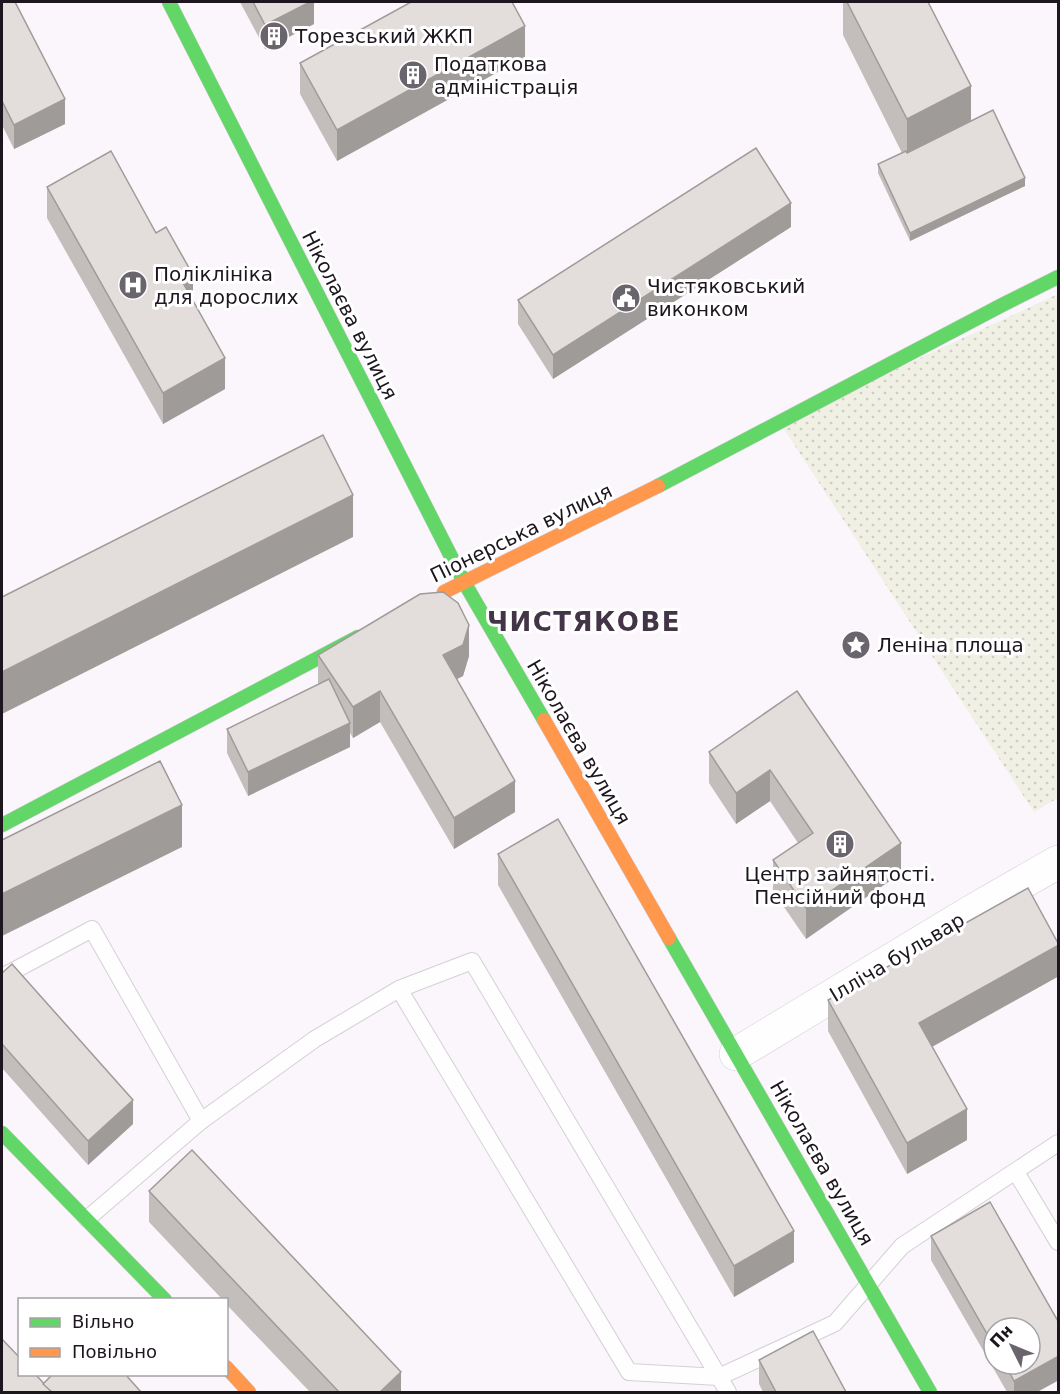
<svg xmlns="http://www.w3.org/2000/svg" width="1060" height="1394" viewBox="0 0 1060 1394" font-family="'DejaVu Sans',sans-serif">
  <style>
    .green { fill: url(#green-dots) }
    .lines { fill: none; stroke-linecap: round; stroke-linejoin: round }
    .lane-casing { stroke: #d5d0d6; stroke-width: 18 }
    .street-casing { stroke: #d5d0d6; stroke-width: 34 }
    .fast-casing { stroke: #d5d0d6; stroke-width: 15 }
    .slow-casing { stroke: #d5d0d6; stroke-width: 15 }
    .lane { stroke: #fefefe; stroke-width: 16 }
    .street { stroke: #fefefe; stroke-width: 33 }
    .fast { stroke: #63d668; stroke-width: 14 }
    .slow { stroke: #ff974d; stroke-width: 14 }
    .wall { fill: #c3bebc; fill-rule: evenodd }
    .shaded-wall { fill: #9f9b99 }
    .building { fill: #e3dddb; stroke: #9f9b99; stroke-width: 1.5 }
    .labels { text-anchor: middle; stroke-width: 6; stroke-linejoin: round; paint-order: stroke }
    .poi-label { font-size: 20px; fill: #1d161f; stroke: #fff; text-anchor: start }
    .street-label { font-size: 20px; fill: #1d161f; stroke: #fff }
    .district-label { font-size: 26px; font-weight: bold; letter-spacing: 1.5px; fill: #433447; stroke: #fff }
  </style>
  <defs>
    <pattern id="green-dots" width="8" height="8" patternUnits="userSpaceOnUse" patternTransform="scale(1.5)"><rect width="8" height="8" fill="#f1f0e4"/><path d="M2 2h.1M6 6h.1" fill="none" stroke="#cecdc3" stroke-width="1.8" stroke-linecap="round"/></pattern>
  </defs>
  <rect width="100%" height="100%" fill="#faf6fb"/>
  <path class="green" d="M1058 294V798L1034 812 780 423Z"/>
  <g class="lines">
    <g class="lane-casing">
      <g id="lane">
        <path d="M2 977 92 929 201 1121 315 1039 399 989 472 961 719 1377 629 1372 399 989"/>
        <path d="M1016 1172 1058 1242"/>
        <path d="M87 1219 201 1121"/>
        <path d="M728 1392 719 1377 835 1323 902 1246 1058 1143"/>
      </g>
    </g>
    <g class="street-casing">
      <path id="street" d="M736 1054 969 913 1058 862"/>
    </g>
    <g class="fast-casing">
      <g id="fast">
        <path d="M169 2 464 582 544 720"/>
        <path d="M658 486 1004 304 1058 277"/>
        <path d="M2 825 358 637"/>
        <path d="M669 938 930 1392"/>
        <path d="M2 1133 165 1300"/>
      </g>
    </g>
    <g class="slow-casing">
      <g id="slow">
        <path d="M444 592 658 486"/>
        <path d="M544 720 669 938"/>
        <path d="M226 1367 249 1392"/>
      </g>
    </g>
    <use href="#lane" class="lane"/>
    <use href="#street" class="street"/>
    <use href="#fast" class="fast"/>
    <use href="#slow" class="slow"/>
  </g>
  <g class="wall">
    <path d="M2 2 65 124 14 149 2 125Z"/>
    <path d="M240 2H314V24L265 49Z"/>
    <path d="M843 2H928L971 121 1025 186 910 241 878 173V164L902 153 843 35Z"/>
    <path d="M525 57 337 161 300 94V63Z"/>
    <path d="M47 187 193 302 225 389 163 424 47 218Z"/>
    <path d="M791 227 553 379 518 324V300Z"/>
    <path d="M318 655 469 656 463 676 457 679 515 812 454 849 380 722 353 738 350 733V747L248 796 227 753V729L318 685Z"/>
    <path d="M797 691 901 873 806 939 773 891V860L798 843 770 801 736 824 709 783V752Z"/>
    <path d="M498 854 794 1262 734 1297 498 885Z"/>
    <path d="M1059 944V976L932 1047 967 1140 907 1174 828 1031V1000Z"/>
    <path d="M2 973 133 1124 88 1165 2 1068Z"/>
    <path d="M149 1191 401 1392H310L226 1304V1299H222L149 1222Z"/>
    <path d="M931 1236 1059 1323V1380L1037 1392H1007L931 1260ZM994 1328 1030 1364H994Z"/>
    <path d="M759 1360 846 1392H763L759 1384Z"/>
  </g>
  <g class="shaded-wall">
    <path d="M310 2H314V24L265 49V25Z"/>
    <path d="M525 26V57L337 161V130Z"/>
    <path d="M971 86V129L907 161V119Z"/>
    <path d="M65 99V124L14 149V125Z"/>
    <path d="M1025 178V186L910 241V233Z"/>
    <path d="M791 203V227L553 379V355Z"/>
    <path d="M193 275V306L182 281Z"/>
    <path d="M225 358V389L163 424V393Z"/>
    <path d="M353 495V537L2 714V672Z"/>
    <path d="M469 625V656L463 676 443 686V655Z"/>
    <path d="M380 691V722L353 738V707Z"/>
    <path d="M350 723V747L248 796V772Z"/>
    <path d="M770 770V801L736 824V793Z"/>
    <path d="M515 781V812L454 849V818Z"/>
    <path d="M182 805V847L2 936V894Z"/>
    <path d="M901 843V873L806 939V908Z"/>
    <path d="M1059 945V976L919 1054V1023Z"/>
    <path d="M133 1100V1124L88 1165V1141Z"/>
    <path d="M967 1109V1140L907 1174V1143Z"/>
    <path d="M794 1231V1262L734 1297V1266Z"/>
    <path d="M1059 1356V1380L1037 1392H1014V1381Z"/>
    <path d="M401 1372V1392H380Z"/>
  </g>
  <g class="building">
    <path d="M2 2H15L65 99 14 125 2 101Z"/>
    <path d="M253 2H310L265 25Z"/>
    <path d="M411 2H512L525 26 337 130 300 63Z"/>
    <path d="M847 2H928L971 86 907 119Z"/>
    <path d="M993 110 1025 178 910 233 878 164 906 151 907 153Z"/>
    <path d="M756 148 791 203 553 355 518 300Z"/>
    <path d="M111 151 156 233 166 227 193 275 182 281 225 358 163 393 47 187Z"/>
    <path d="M323 435 353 495 2 672V597Z"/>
    <path d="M443 592 458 603 469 625 463 645 443 655 515 781 454 818 380 691 353 707 318 655 420 594Z"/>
    <path d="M329 679 350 723 248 772 227 729Z"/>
    <path d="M797 691 901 843 806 908 773 860 813 833 770 770 736 793 709 752Z"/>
    <path d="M160 761 182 805 2 894V840Z"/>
    <path d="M558 819 794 1231 734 1266 498 854Z"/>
    <path d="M1028 888 1059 945 919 1023 967 1109 907 1143 828 1000Z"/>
    <path d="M12 964 133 1100 88 1141 2 1044V973Z"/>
    <path d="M192 1150 401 1372 380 1392H339L149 1191Z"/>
    <path d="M990 1202 1059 1323V1356L1014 1381 1005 1364H1030V1328H994V1346L931 1236Z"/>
    <path d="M813 1331 846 1392H776L759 1360Z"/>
    <path d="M2 1339 20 1358V1374H35L52 1392H2Z"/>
    <path d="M53 1374H125L141 1392H52L43 1384Z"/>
  </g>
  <defs>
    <g id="building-disc" transform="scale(1.5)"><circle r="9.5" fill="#6a646c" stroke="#fff"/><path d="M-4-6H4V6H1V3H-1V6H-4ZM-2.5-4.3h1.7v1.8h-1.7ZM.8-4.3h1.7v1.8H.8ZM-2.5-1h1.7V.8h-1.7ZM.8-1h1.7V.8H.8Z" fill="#fff"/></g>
    <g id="hospital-disc" transform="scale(1.5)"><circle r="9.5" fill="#6a646c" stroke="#fff"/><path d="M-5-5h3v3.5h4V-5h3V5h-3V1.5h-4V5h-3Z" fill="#fff"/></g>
    <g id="civic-disc" transform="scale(1.5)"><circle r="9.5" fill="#6a646c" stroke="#fff"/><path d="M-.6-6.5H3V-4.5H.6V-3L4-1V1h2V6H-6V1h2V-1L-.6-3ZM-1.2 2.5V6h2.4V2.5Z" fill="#fff"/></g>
    <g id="sight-disc" transform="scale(1.5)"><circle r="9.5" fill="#6a646c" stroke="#fff"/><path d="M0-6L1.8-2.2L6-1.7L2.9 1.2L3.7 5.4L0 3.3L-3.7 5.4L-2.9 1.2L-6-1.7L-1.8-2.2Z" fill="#fff"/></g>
  </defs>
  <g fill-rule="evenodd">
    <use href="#building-disc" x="274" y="36"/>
    <use href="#building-disc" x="413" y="75"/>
    <use href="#hospital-disc" x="133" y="285"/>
    <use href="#civic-disc" x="626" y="298"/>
    <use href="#sight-disc" x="856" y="645"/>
    <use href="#building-disc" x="840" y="844"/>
  </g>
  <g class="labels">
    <g class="poi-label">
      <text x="295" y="43">Торезський ЖКП</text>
      <text x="434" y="71">Податкова<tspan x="434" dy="23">адміністрація</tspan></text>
      <text x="154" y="281">Поліклініка<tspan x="154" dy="23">для дорослих</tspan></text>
      <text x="647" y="293">Чистяковський<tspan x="647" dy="23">виконком</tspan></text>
      <text x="877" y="652">Леніна площа</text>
      <text x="840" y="881" text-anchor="middle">Центр зайнятості.<tspan x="840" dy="23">Пенсійний фонд</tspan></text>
    </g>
    <g class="street-label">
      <text transform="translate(350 315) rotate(63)" y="7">Ніколаєва вулиця</text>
      <text transform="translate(521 533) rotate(-26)" y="7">Піонерська вулиця</text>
      <text transform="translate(579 742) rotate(60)" y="7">Ніколаєва вулиця</text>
      <text transform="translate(897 957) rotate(-31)" y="7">Ілліча бульвар</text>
      <text transform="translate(822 1163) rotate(60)" y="7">Ніколаєва вулиця</text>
    </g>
    <g class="district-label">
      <text x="584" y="631">ЧИСТЯКОВЕ</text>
    </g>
  </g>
  <rect width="1060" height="1394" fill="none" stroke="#1d161f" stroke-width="6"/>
  <rect x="18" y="1298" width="210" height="78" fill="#ffffff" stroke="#a5a2a5" stroke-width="1.5"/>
  <rect x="30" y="1318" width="30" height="9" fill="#63d668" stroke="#a5a2a5" stroke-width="1.5"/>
  <text x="72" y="1328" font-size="18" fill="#1d161f">Вільно</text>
  <rect x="30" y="1348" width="30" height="9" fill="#ff974d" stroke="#a5a2a5" stroke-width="1.5"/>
  <text x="72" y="1358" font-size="18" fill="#1d161f">Повільно</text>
  <g transform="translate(1012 1346) rotate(313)"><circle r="28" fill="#ffffff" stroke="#a5a2a5" stroke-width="1.5"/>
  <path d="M0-4.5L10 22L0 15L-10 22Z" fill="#6a646c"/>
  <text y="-9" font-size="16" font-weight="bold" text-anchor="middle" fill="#1d161f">Пн</text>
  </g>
</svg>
